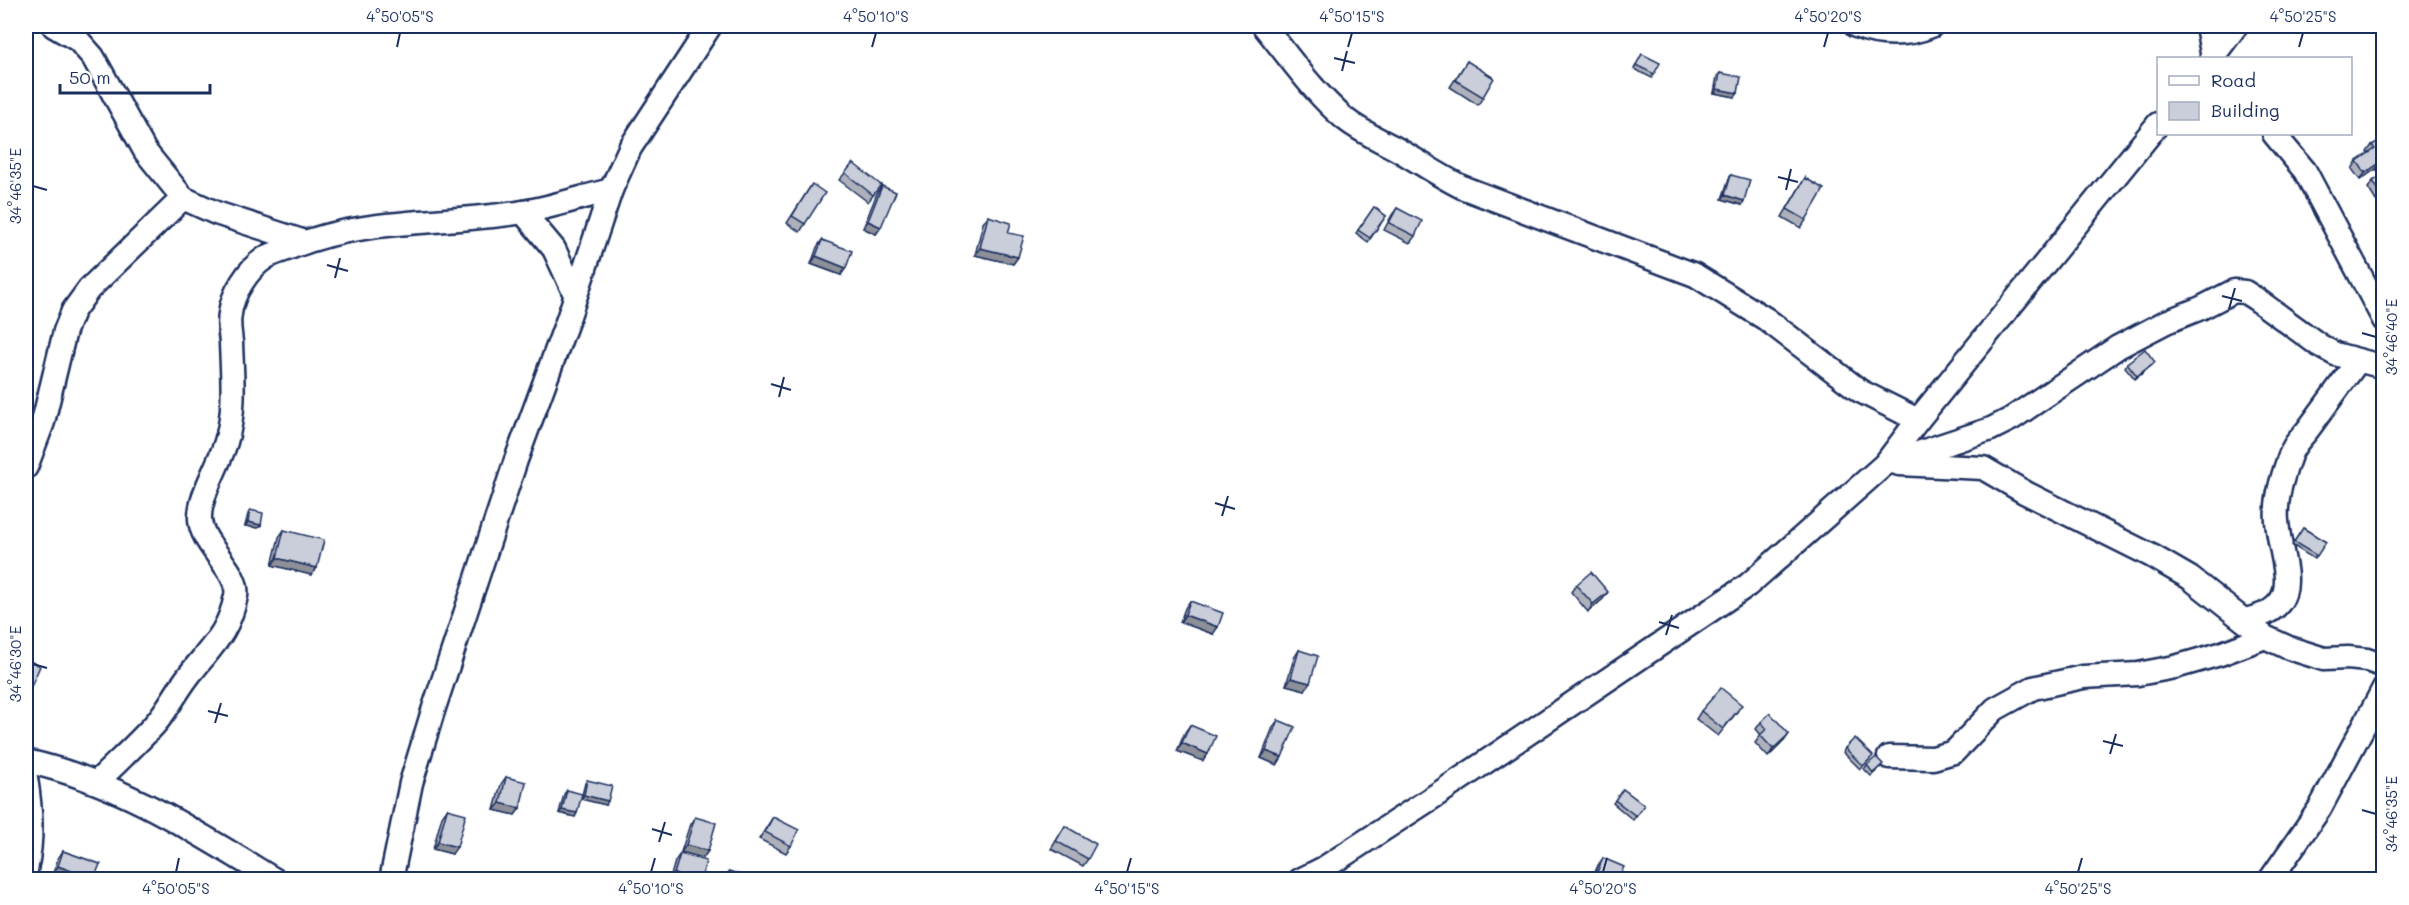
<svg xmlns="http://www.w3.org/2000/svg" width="2409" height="905" viewBox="0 0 2409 905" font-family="Mali,sans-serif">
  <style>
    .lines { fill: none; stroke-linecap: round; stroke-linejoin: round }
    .minor-casing { stroke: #1b2f5e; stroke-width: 27 }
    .minor { stroke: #fff; stroke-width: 22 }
    .wall { fill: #aeb1bb; stroke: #1b2f5e; stroke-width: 1.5 }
    .shaded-wall { fill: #8d9099; stroke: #1b2f5e; stroke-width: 1.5 }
    .building { fill: #caceda; stroke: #1b2f5e; stroke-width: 1.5 }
    .ticks { fill: none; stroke: #1b2f5e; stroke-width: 2 }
    .neatline { fill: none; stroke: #1b2f5e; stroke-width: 2 }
    .ticks-label { font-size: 15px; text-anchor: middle; fill: #1b2f5e }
  </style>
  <rect width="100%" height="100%" fill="#fff"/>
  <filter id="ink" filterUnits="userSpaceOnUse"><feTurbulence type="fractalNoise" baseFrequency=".0167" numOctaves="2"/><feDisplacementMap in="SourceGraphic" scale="12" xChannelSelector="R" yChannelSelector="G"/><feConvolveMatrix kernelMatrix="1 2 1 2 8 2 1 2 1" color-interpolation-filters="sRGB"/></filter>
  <g filter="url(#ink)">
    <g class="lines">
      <g class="minor-casing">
        <g id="minor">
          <path d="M54 26 78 40 93 57 145 151 183 198 216 213 305 242"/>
          <path d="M1264 26C1290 58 1314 93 1345 119 1360 131 1376 138 1393 147 1417 160 1439 176 1464 188L1695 275 1766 319 1860 391 1918 420"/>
          <path d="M1856 26C1880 36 1907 36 1931 26"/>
          <path d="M2207 26 2213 58"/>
          <path d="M2212 58 2236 26"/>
          <path d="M2274 134 2305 171 2384 320"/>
          <path d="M523 212 554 249 575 294"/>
          <path d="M1885 464 1991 429 2011 419 2118 347 2166 322 2201 308 2234 291 2245 292 2256 299 2319 345 2335 354 2384 367"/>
          <path d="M1899 464 1983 468 2026 493 2152 556 2190 578 2265 637 2289 648 2324 659 2348 658 2367 660 2384 666"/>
          <path d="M26 467 43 422 65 331 73 311 89 289 183 198"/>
          <path d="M2244 620C2309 608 2280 564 2277 521 2275 500 2282 478 2289 458 2293 444 2301 439 2309 428 2325 406 2342 383 2358 361"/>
          <path d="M1889 757 1933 758 1954 752 1995 709 2033 688 2083 677 2138 674 2175 667 2220 654 2265 637"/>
          <path d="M26 761C120 782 193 830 275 880"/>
          <path d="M26 778C31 810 33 839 26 870"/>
          <path d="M98 781C117 762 137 744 155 724 170 707 179 686 194 669 215 643 229 630 236 596 241 572 201 546 200 519 199 496 219 465 226 442 236 409 232 376 231 342 230 333 228 323 230 314 232 294 248 269 265 258 273 253 283 251 292 247 366 217 445 225 523 212 552 207 582 197 611 190"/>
          <path d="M391 880 411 783 433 711 516 460 568 319 611 190 630 148 710 26"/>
          <path d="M1300 880 1324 868 1441 792 1748 585 1885 464 1918 420 2158 124"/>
          <path d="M2270 880 2320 808 2384 688"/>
        </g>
      </g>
      <use href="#minor" class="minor"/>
    </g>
    <g class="wall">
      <path d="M1642 54 1654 74 1652 78 1634 69Z"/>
      <path d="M1467 61 1483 97 1478 105 1450 87Z"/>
      <path d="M1720 73 1738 93 1735 97 1714 93 1717 76Z"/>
      <path d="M2384 142V196L2376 201 2368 188 2373 181 2380 176 2376 169 2360 180 2352 169 2357 161 2368 154 2367 152 2372 145Z"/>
      <path d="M845 173 881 185 868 202 839 180Z"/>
      <path d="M1731 175 1742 205 1722 199 1729 178Z"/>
      <path d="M1805 178 1806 220 1801 228 1782 217Z"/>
      <path d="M812 184 805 224 800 232 787 223Z"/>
      <path d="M882 186 881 227 876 234 863 228 877 193Z"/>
      <path d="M1374 207 1386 216 1368 242 1356 233Z"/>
      <path d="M1397 208 1415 236 1410 243 1384 230 1392 215Z"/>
      <path d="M988 216 1018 257 1013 264 975 255 983 223Z"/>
      <path d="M822 240 841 275 811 264 817 247Z"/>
      <path d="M2127 363 2152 365 2135 379 2125 367Z"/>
      <path d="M250 510 261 525 258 528 245 526 248 514Z"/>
      <path d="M2303 528 2326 542 2314 559 2292 545Z"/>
      <path d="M284 530 317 568 311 575 272 565 279 537Z"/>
      <path d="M1576 585 1603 599 1588 612 1571 592Z"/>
      <path d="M1190 601 1213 634 1180 622 1185 608Z"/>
      <path d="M1299 650 1305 690 1286 685 1294 658Z"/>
      <path d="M1701 711 1737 712 1718 736 1696 719Z"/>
      <path d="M1278 720 1282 757 1277 765 1261 758 1273 727Z"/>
      <path d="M1761 722 1789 734 1784 741 1768 757 1755 743 1761 735 1756 729Z"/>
      <path d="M1190 725 1203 761 1177 751 1185 732Z"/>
      <path d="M1845 748 1870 759 1860 769 1843 752Z"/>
      <path d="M1867 765 1880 768 1871 776 1864 769Z"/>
      <path d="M506 777 520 808 515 815 494 810 501 784Z"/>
      <path d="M587 780 606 805 581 799 585 783Z"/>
      <path d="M1623 789 1644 805 1633 820 1613 803Z"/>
      <path d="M567 790 577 813 575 817 559 813 564 794Z"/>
      <path d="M447 809 452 854 433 849 442 816Z"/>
      <path d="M695 817 708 851 703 858 681 852 690 824Z"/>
      <path d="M773 817 791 846 786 853 759 839Z"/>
      <path d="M1065 826 1088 859 1083 866 1051 849Z"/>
      <path d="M63 851 100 864 53 873 58 858Z"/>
      <path d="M680 854 701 879H670L675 861Z"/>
      <path d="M1603 858 1618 879H1592L1598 865Z"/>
    </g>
    <g class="shaded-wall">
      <path d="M1717 89 1738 93 1735 97 1714 93Z"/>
      <path d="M2381 162 2376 169 2360 180 2365 173Z"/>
      <path d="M2384 192V196L2376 201 2381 194Z"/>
      <path d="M1725 195 1744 201 1742 205 1722 199Z"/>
      <path d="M868 221 881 227 876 234 863 228Z"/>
      <path d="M980 248 1018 257 1013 264 975 255Z"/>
      <path d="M816 256 846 268 841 275 811 264Z"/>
      <path d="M2155 362 2152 365 2135 379 2137 376Z"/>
      <path d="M248 522 261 525 258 528 245 526Z"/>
      <path d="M277 558 317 568 311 575 272 565Z"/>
      <path d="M1608 592 1603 599 1588 612 1593 604Z"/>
      <path d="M1185 615 1218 627 1213 634 1180 622Z"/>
      <path d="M1291 678 1310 683 1305 690 1286 685Z"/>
      <path d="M26 687 30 689 26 695Z"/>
      <path d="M1789 734 1784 741 1768 757 1773 749Z"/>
      <path d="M1182 743 1208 754 1203 761 1177 751Z"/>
      <path d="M1266 751 1282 757 1277 765 1261 758Z"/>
      <path d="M584 795 608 801 606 805 581 799Z"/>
      <path d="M500 803 520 808 515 815 494 810Z"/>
      <path d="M562 810 577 813 575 817 559 813Z"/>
      <path d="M438 842 457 847 452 854 433 849Z"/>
      <path d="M686 845 708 851 703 858 681 852Z"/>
      <path d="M58 866 94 879H70L53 873Z"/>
      <path d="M674 874 695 879H671Z"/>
    </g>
    <g class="building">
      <path d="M1642 54 1660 63 1654 74 1636 65Z"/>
      <path d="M1467 61 1494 78 1483 97 1455 80Z"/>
      <path d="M1720 73 1741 77 1738 93 1717 89Z"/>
      <path d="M2382 139 2384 142V166L2381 162 2365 173 2357 161 2375 149 2372 145Z"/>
      <path d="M853 163 881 185 873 195 845 173Z"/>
      <path d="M2384 174V192L2381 194 2373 181Z"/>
      <path d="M1731 175 1750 180 1744 201 1725 195Z"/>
      <path d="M1805 178 1824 189 1806 220 1787 209Z"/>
      <path d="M812 184 825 193 805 224 792 216Z"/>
      <path d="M882 186 896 192 881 227 868 221Z"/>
      <path d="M1374 207 1386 216 1370 238 1358 230Z"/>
      <path d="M1397 208 1422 221 1415 236 1389 223Z"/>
      <path d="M988 216 1011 223 1008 233 1024 236 1018 257 980 248Z"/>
      <path d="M822 240 852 251 846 268 816 256Z"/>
      <path d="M2145 349 2155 362 2137 376 2127 363Z"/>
      <path d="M250 510 263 513 261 525 248 522Z"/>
      <path d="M2303 528 2326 542 2317 556 2294 542Z"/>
      <path d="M284 530 324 540 317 568 277 558Z"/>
      <path d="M1591 572 1608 592 1593 604 1576 585Z"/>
      <path d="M1190 601 1223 613 1218 627 1185 615Z"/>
      <path d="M1299 650 1318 656 1310 683 1291 678Z"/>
      <path d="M26 659 40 666 30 689 26 687Z"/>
      <path d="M1721 688 1742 705 1723 729 1701 711Z"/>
      <path d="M1770 713 1789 734 1773 749 1760 735 1767 729 1761 722Z"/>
      <path d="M1278 720 1295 727 1282 757 1266 751Z"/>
      <path d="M1190 725 1216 736 1208 754 1182 743Z"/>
      <path d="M1855 738 1873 756 1863 766 1845 748Z"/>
      <path d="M1876 757 1883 764 1873 773 1867 765Z"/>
      <path d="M506 777 526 782 520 808 500 803Z"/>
      <path d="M587 780 612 786 608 801 584 795Z"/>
      <path d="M1623 789 1644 805 1636 816 1615 800Z"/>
      <path d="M567 790 582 794 577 813 562 810Z"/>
      <path d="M447 809 466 814 457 847 438 842Z"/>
      <path d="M695 817 716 823 708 851 686 845Z"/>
      <path d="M773 817 799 830 791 846 765 832Z"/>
      <path d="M1065 826 1096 844 1088 859 1056 841Z"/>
      <path d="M63 851 100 864 94 879 58 866Z"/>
      <path d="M680 854 706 861 701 879H695L674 874Z"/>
      <path d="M1603 858 1624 867 1618 879H1594Z"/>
      <path d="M729 871 753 879H726Z"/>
    </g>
  </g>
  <path class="ticks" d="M397 47 400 33M872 47 876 33M1348 47 1352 33M1824 47 1828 33M2299 47 2303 33M1334 58 1355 63M1342 71 1347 51M1778 177 1798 182M33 186 47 190M1786 190 1791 169M327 265 348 271M335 278 340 258M2222 296 2242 301M2229 309 2235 288M2362 333 2376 337M771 384 791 390M779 397 784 377M1215 503 1235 509M1222 516 1228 496M1659 622 1679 628M1666 635 1672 615M33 664 47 668M208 711 228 716M215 723 221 703M2103 741 2123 746M2110 754 2116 734M2362 810 2376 814M652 829 672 835M659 842 665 822M176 872 179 858M651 872 655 858M1127 872 1131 858M1603 872 1607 858M2078 872 2082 858"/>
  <rect width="2409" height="905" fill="none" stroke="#fff" stroke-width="66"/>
  <rect x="2157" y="57" width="195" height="78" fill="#ffffff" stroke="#a4acbf" stroke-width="1.5"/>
  <rect x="2169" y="76" width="30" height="9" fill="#ffffff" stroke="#a4acbf" stroke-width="1.5"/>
  <text x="2211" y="87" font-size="18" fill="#1b2f5e">Road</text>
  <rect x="2169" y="102" width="30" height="18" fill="#caceda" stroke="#a4acbf" stroke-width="1.5"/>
  <text x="2211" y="117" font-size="18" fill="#1b2f5e">Building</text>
  <path d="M60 84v9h150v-9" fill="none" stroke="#1b2f5e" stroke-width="3"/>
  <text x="69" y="84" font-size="18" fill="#1b2f5e" stroke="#ffffff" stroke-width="4.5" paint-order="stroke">50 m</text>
  <rect x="33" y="33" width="2343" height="839" class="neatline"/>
  <g class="ticks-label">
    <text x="400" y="22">4°50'05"S</text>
    <text x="876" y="22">4°50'10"S</text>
    <text x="1352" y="22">4°50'15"S</text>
    <text x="1828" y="22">4°50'20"S</text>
    <text x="2303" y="22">4°50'25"S</text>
    <text transform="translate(16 186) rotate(-90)" y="5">34°46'35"E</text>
    <text transform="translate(2392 337) rotate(-90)" y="5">34°46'40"E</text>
    <text transform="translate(16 664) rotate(-90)" y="5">34°46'30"E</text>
    <text transform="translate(2392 814) rotate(-90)" y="5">34°46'35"E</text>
    <text x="176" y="894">4°50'05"S</text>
    <text x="651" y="894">4°50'10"S</text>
    <text x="1127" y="894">4°50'15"S</text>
    <text x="1603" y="894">4°50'20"S</text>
    <text x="2078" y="894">4°50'25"S</text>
  </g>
</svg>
